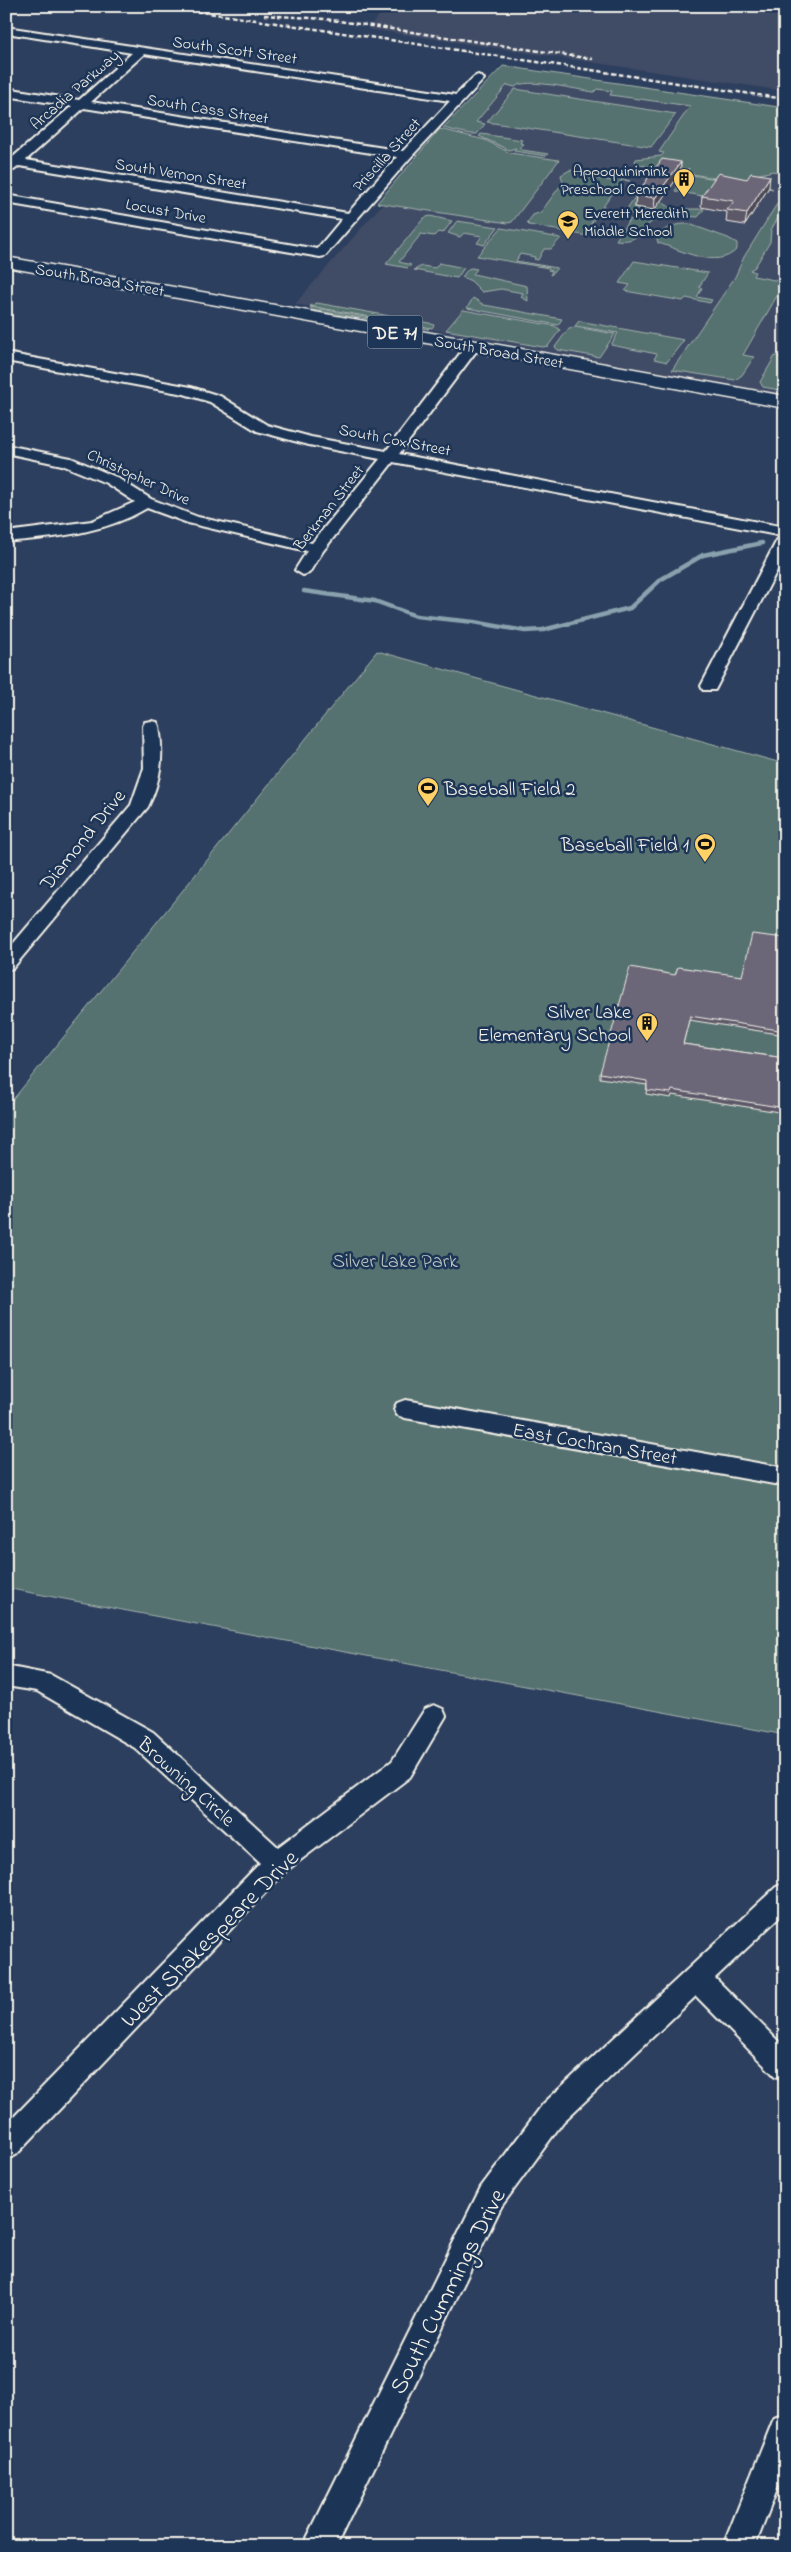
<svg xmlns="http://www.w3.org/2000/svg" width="791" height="2552" viewBox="0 0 791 2552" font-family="'Indie Flower',sans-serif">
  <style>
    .built { fill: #404b66 }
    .green { fill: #557270; stroke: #a4b2ac }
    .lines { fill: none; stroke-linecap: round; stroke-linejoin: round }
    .stream { stroke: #89a2ae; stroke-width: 4.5 }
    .minor-casing { stroke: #f4f1e8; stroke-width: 4 }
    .primary-casing { stroke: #f4f1e8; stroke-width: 3 }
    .minor { fill: #1d3557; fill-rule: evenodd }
    .primary { fill: #1d3557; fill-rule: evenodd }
    .rail { stroke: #f4f1e8; stroke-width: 2.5; stroke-dasharray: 4.5 2.5; stroke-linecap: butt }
    .wall { fill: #5d5868; stroke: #f4f1e8 }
    .shaded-wall { fill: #4c4755; stroke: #f4f1e8 }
    .building { fill: #6c6679; stroke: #f4f1e8 }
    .labels { text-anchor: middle; stroke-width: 5; stroke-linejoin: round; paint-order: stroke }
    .far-street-label { font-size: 16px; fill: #f4f1e8; stroke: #1d3557 }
    .far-poi-label { font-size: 16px; fill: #f4f1e8; stroke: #1d3557; text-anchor: end }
    .shield { fill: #1d3557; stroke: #b4b9bc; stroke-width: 1 }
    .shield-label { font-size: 19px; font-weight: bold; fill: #f4f1e8 }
    .poi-label { font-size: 20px; fill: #f4f1e8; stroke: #1d3557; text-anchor: end }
    .street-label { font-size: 20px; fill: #f4f1e8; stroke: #1d3557 }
    .park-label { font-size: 20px; fill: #bcc5be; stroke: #1d3557 }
    .near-street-label { font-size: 24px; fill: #f4f1e8; stroke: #1d3557 }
  </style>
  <rect width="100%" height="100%" fill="#2d3f5e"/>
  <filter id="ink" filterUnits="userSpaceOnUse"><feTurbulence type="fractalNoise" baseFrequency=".02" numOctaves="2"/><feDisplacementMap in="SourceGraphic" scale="10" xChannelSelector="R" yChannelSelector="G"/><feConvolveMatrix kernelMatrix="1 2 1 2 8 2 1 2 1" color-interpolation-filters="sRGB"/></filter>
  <g filter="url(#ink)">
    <g class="built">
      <path d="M388 6H785V91L367 29Z"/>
      <path d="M503 66 785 107V396L295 304Z"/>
    </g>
    <g class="green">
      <path d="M503 66 785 108V174L773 171 756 175 759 182 773 189 687 173 689 168 683 172 640 165 635 162 636 159 661 156 664 153 659 152 690 106 610 95 612 91 597 89 594 92C578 90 525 77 515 87L507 85 476 122 485 124 477 134H470L443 128Z"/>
      <path d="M515 89 676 114 651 147 487 122Z"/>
      <path d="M440 129 485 140 510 153 559 160 512 222 508 223 377 203Z"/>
      <path d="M481 134 522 140 520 143 524 144 519 148 522 150 548 154 546 156 514 151 516 148 509 150 479 136Z"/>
      <path d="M655 168 673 171 660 170 634 207 654 210 660 201 673 209 654 218 624 213Z"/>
      <path d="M570 170 580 172 578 175 612 181 615 177 630 181 622 180 590 225 599 227 588 236 529 225 527 223 533 215 541 212 563 182 561 175Z"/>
      <path d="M686 174 741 183 708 197 675 191Z"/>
      <path d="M785 191V206L771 230 770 242 755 267 750 270 755 272 753 276 785 282 743 355 754 357 742 375 735 380 672 370 735 277 744 257Z"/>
      <path d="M679 209H704L698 217 683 216 659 219Z"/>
      <path d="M430 216 452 221 443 233 438 232 434 236 421 234 399 262 411 265 408 268 386 264 424 218Z"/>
      <path d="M641 217 654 221C636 230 642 243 616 240L629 220Z"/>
      <path d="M457 221 498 227 484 245 477 243 482 236 464 233 460 237 448 233Z"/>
      <path d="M689 224 728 238 737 243V249C717 271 680 249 658 243L657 239C664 226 675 224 689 224Z"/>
      <path d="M501 228 561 238 551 249H544L538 260 534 259 535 257 520 254 516 261 557 268 552 274 550 275 552 271 548 270 549 268 477 256Z"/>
      <path d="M634 261 708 273 699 287 702 288 697 297 712 300 710 303 686 298 683 301 625 291 630 285 619 283Z"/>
      <path d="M439 263 464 268 457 278 414 270 422 266 435 268Z"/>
      <path d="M471 268 477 269 473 274 527 286 528 301 521 297 523 293 501 289 482 292 471 281 462 277 468 269Z"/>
      <path d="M473 298 484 305 562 319 558 325 467 308Z"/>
      <path d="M317 303 429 323 434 325 432 328 310 306Z"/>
      <path d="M310 307 420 327 429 329 312 310Z"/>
      <path d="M463 310 555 326 560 330 548 346 543 347 446 330Z"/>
      <path d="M579 321 684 340 667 362 654 359 657 354 611 345 618 333 575 326Z"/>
      <path d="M575 327 615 334 599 357 558 350 555 347 569 328Z"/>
      <path d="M775 356 785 357V391L763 387 760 382Z"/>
      <path d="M377 651 785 764V1735L6 1588V1108Z"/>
    </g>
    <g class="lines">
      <path class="stream" d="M304 591 375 601 416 616 474 622 525 631 543 630 630 608 660 580 703 555 762 543"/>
      <g class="minor-casing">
        <g id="minor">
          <path d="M6 27 456 95 474 77 478 75 484 79 410 158 325 256 320 257 6 203V195L317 249 342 219 19 166 14 170H6V156L13 157 72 106 6 96V88L79 100 132 53 6 33ZM144 54 450 101 403 151 91 102ZM84 108 397 157 348 213 26 160Z"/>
          <path d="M473 342 480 346 399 454 785 527V555L715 690H703L701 686 777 540 782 536 393 462 323 551 309 573 303 575 295 570 307 551 188 523 147 508C104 534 55 537 6 542V532L92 521 135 502 106 483 62 465 6 453V445L71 458 116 477 151 499 198 517 312 543 380 459 309 445 257 431 210 402 184 394 6 361V353L191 387 220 396 267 425 311 437 386 451 468 343Z"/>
          <path d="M151 721 157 722 159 726C164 756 161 780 148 807L13 968 6 970V952L131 805 144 768 143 726 145 722Z"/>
          <path d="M405 1400 785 1468V1486L405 1418 397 1415 394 1409 397 1403Z"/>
          <path d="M6 1666 51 1675 153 1732 278 1847 392 1761 425 1709 434 1705 443 1709 446 1716 410 1777 286 1871 16 2155 6 2159V2125L260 1863 135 1748 37 1691 6 1686Z"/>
          <path d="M785 1883V1912L715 1978 785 2048V2080L775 2076 696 1996 563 2122 501 2207 336 2546H303L481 2187 543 2104 776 1887Z"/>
          <path d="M785 2414V2469L755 2546H723L774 2418Z"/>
        </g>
      </g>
      <g class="primary-casing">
        <path id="primary" d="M6 257 785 396V408L6 267Z"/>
      </g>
      <use href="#minor" class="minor"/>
      <use href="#primary" class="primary"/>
      <g class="rail">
        <path d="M162 6 785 99"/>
        <path d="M264 15 325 19 593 59"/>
      </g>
    </g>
    <g class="wall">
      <path d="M681 162 680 174 654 210 635 207 636 195Z"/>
      <path d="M769 187 745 225 726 222 727 212 701 207 702 196Z"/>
      <path d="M785 938V1035L689 1020 683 1044 785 1058V1113L672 1095 671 1098 646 1094 647 1085 600 1078V1073L675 975 742 976Z"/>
    </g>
    <g class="shaded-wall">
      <path d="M681 162 680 174 654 210 655 198Z"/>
      <path d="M770 176 769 187 745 225 747 213Z"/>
    </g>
    <g class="building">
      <path d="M662 159 681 162 655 198 636 195Z"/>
      <path d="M718 173 747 179 751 173 770 176 747 213 727 210 734 201 702 196Z"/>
      <path d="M752 934 785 938V1031L690 1016 683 1044 785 1058V1108L672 1090 671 1093 647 1090V1081L600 1073 630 967 675 975 678 967 742 976Z"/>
    </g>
  </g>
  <defs>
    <g id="building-pin" transform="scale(1.125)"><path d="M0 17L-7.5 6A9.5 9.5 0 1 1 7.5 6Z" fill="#ffd166" stroke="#1d3557"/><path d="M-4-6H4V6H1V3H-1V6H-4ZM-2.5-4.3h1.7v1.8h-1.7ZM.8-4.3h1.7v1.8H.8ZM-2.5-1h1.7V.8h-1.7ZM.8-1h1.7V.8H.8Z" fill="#111"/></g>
    <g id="school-pin" transform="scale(1.125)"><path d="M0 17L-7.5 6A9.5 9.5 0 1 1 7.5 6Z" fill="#ffd166" stroke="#1d3557"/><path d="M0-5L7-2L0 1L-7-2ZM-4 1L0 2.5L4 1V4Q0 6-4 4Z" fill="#111"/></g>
    <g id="stadium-pin" transform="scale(1.125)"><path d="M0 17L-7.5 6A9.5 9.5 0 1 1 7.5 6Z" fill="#ffd166" stroke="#1d3557"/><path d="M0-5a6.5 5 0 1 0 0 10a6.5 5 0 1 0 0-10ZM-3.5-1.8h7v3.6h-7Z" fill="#111"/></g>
  </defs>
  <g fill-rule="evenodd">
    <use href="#building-pin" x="684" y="179"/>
    <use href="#school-pin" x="568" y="221"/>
    <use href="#stadium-pin" x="428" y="788"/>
    <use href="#stadium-pin" x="705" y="844"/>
    <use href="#building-pin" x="647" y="1023"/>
  </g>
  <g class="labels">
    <g class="far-street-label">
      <text transform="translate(235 49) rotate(8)" y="6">South Scott Street</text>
      <text transform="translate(74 89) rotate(-41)" y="6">Arcadia Parkway</text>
      <text transform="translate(208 108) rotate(9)" y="6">South Cass Street</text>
      <text transform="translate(386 154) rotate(-48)" y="6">Priscilla Street</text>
      <text transform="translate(181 173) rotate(9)" y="6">South Vernon Street</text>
      <text transform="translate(166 210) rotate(10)" y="6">Locust Drive</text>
      <text transform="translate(100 279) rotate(10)" y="6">South Broad Street</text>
      <text transform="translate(499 351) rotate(10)" y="6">South Broad Street</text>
      <text transform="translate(395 439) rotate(11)" y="6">South Cox Street</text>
      <text transform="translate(139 476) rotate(25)" y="6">Christopher Drive</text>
      <text transform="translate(328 507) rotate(-52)" y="6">Berkman Street</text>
    </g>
    <g class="far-poi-label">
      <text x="668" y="176">Appoquinimink<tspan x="668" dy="18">Preschool Center</tspan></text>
      <text x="584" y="218" text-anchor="start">Everett Meredith<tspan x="584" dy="18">Middle School</tspan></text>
    </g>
    <rect class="shield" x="367.5" y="315.5" width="55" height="33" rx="4"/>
    <g class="shield-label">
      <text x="395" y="339">DE 71</text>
    </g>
    <g class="poi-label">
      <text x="444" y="795" text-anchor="start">Baseball Field 2</text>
      <text x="689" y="851">Baseball Field 1</text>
      <text x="631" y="1018">Silver Lake<tspan x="631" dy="23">Elementary School</tspan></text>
    </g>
    <g class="street-label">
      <text transform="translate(82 839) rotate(-51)" y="7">Diamond Drive</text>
      <text transform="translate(595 1443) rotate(10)" y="7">East Cochran Street</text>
      <text transform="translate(187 1781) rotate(42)" y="7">Browning Circle</text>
    </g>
    <g class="park-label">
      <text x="395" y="1267">Silver Lake Park</text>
    </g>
    <g class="near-street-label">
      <text transform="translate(209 1938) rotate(-45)" y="8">West Shakespeare Drive</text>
      <text transform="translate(447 2291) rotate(-63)" y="8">South Cummings Drive</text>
    </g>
  </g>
  <rect width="791" height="2552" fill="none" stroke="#1d3557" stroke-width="25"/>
  <rect x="12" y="12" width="766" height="2527" fill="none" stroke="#f4f1e8" stroke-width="2" filter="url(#ink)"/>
</svg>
